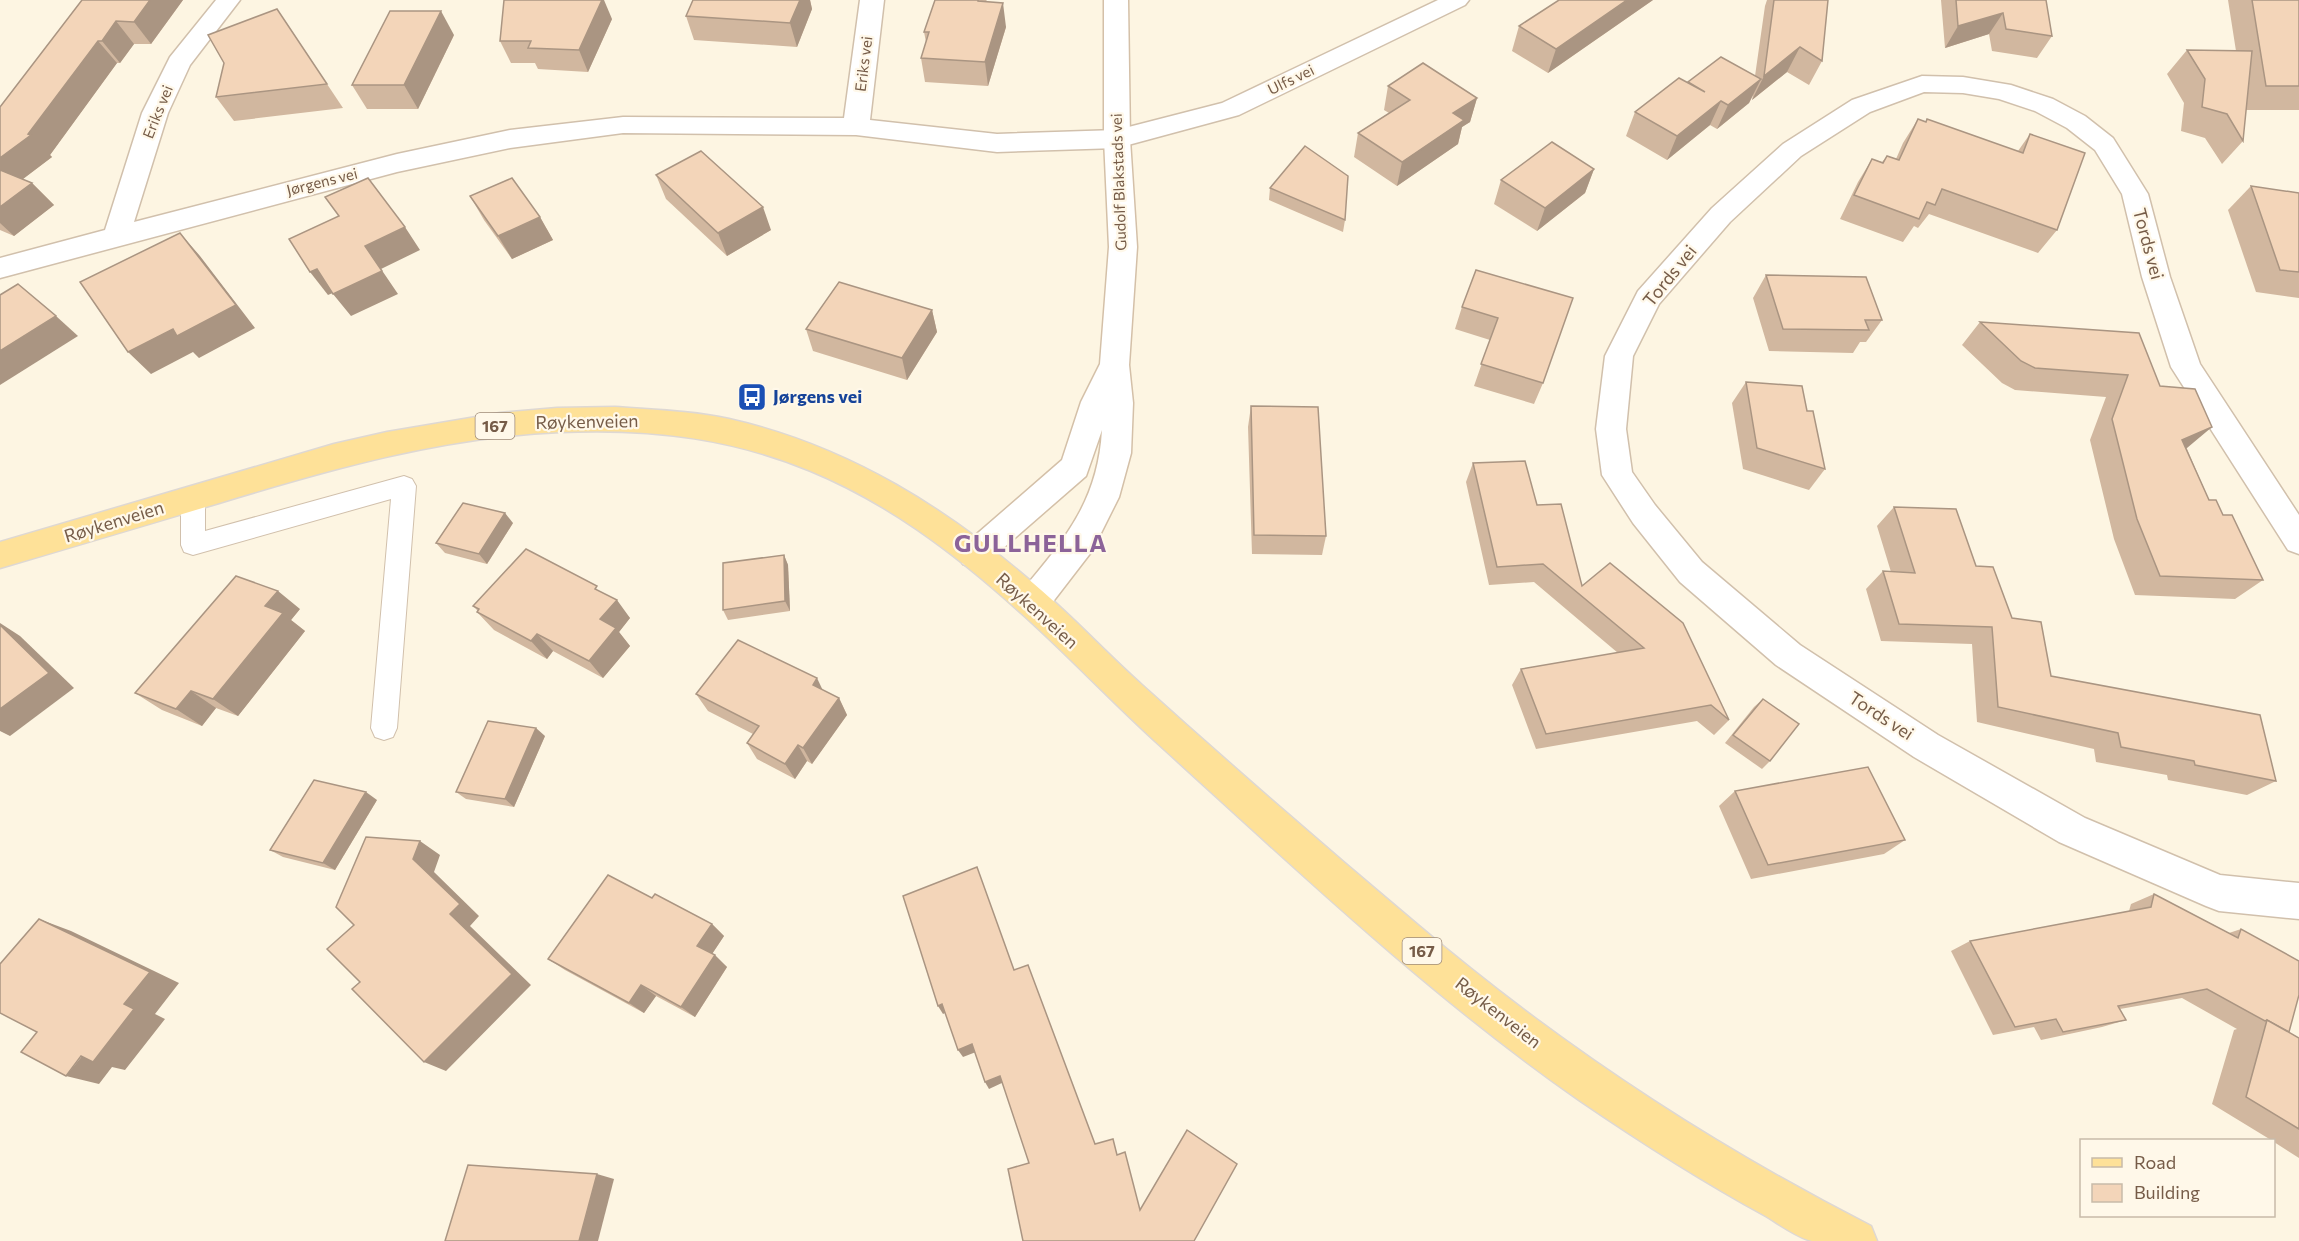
<svg xmlns="http://www.w3.org/2000/svg" width="2299" height="1241" viewBox="0 0 2299 1241" font-family="Commissioner,sans-serif">
  <style>
    .lines { fill: none; stroke-linecap: round; stroke-linejoin: round }
    .lane-casing { stroke: #d1c0ac; stroke-width: 2 }
    .street-casing { stroke: #d1c0ac; stroke-width: 3 }
    .secondary-casing { stroke: #d4c0a8; stroke-width: 3 }
    .primary-casing { stroke: #ded8d3; stroke-width: 3 }
    .lane { fill: #fff; fill-rule: evenodd }
    .street { fill: #fff; fill-rule: evenodd }
    .secondary { fill: #fff; fill-rule: evenodd }
    .primary { fill: #fee198; fill-rule: evenodd }
    .wall { fill: #d1b79f }
    .shaded-wall { fill: #aa9582 }
    .building { fill: #f3d5b9; stroke: #aa9582; stroke-width: 1.5 }
    .labels { text-anchor: middle; stroke-width: 4.5; stroke-linejoin: round; paint-order: stroke }
    .far-street-label { font-size: 15px; fill: #765c48; stroke: #fff8e9 }
    .shield { fill: #fff8e9; stroke: #9f8b78; stroke-width: 1.5 }
    .shield-label { font-size: 16px; font-weight: bold; fill: #765c48 }
    .street-label { font-size: 18px; fill: #765c48; stroke: #fff8e9 }
    .transit-label { font-size: 18px; font-weight: bold; fill: #164399; stroke: #fff8e9; text-anchor: start }
    .district-label { font-size: 24px; font-weight: bold; letter-spacing: 1.5px; fill: #8c6399; stroke: #fff8e9 }
  </style>
  <rect width="100%" height="100%" fill="#fdf5e2"/>
  <g class="lines">
    <g class="lane-casing">
      <path id="lane" d="M404 476 412 479 416 486 397 728 393 737 384 740 375 737 371 728 391 499 193 555 184 552 181 545V498L184 491 193 488 202 491 205 498V531Z"/>
    </g>
    <g class="street-casing">
      <g id="street">
        <path d="M216 0H240L190 65 168 113 134 222 397 154 510 130 623 117 844 118 860 0H884L870 120 997 134 1117 130 1222 103 1438 0H1469L1465 5 1239 115 1117 148 997 152 856 135 623 133 510 148 397 172 0 278V258L105 230 142 113 170 57Z"/>
        <path d="M1922 76 1963 77 2011 85 2053 99 2085 116 2113 138 2148 194 2170 277 2200 364 2299 515V554L2288 550 2171 367 2142 277 2122 194 2095 150 2067 128 2035 111 1999 99 1963 93 1924 92 1870 112 1801 156 1730 222 1659 304 1633 356 1626 429 1632 472 1655 505 1702 562 1800 645 1938 735 2085 818 2220 875 2299 883V919L2219 911 2206 906 2059 842 1914 757 1776 665 1680 582 1633 523 1602 475 1596 429 1605 356 1638 291 1712 208 1783 144 1852 100Z"/>
      </g>
    </g>
    <g class="secondary-casing">
      <path id="secondary" d="M1104 0H1128L1130 139 1137 247 1129 365 1133 403 1131 453 1119 497 1092 551 1045 612 1033 616 1021 612 1017 602 1021 592C1064 540 1098 502 1102 430L1086 476 985 564 974 568 963 564 958 555 963 546 1062 460 1081 402 1100 364 1109 247 1104 139Z"/>
    </g>
    <g class="primary-casing">
      <path id="primary" d="M615 407C653 410 692 411 729 419 849 446 950 510 1041 590 1076 620 1107 654 1142 685 1233 767 1325 847 1419 926 1558 1044 1708 1143 1871 1226L1877 1241C1861 1241 1827 1241 1812 1241 1796 1237 1778 1223 1764 1215 1700 1180 1639 1141 1579 1100 1427 994 1292 865 1155 741 1109 699 1067 654 1021 613 879 484 755 423 560 432 442 437 331 469 219 503 146 525 73 547 0 568V542L334 444 387 432 500 413 557 408Z"/>
    </g>
    <use href="#lane" class="lane"/>
    <use href="#street" class="street"/>
    <use href="#secondary" class="secondary"/>
    <use href="#primary" class="primary"/>
  </g>
  <g class="wall">
    <path d="M82 0H183L151 44H134L120 63H117L50 155 52 157 23 179 32 183 54 205 14 236 0 230V107Z"/>
    <path d="M693 0H810L812 9 797 47 694 40 686 16Z"/>
    <path d="M935 0H987L986 1 1006 27 988 86 925 82 921 58 926 42 924 32Z"/>
    <path d="M1653 0 1548 73 1512 51 1519 26Z"/>
    <path d="M1767 0H1828L1822 61 1809 85 1787 72 1752 100 1753 95 1749 103 1717 129 1710 125 1667 160 1626 136 1635 112 1688 83 1755 76 1765 6Z"/>
    <path d="M1941 0H2046L2052 36 2037 58 1992 51 1989 34 1945 48Z"/>
    <path d="M2228 0H2299V110H2246L2243 141 2222 164 2205 138 2181 131 2184 103 2167 74 2187 50 2236 51Z"/>
    <path d="M277 9 343 108 234 121 216 97Z"/>
    <path d="M612 19 588 72 538 69 535 63H511L500 41Z"/>
    <path d="M454 35 418 109H367L352 85Z"/>
    <path d="M1388 86 1477 98 1470 122 1462 127 1458 144 1397 186 1354 157 1358 133 1389 113 1384 110Z"/>
    <path d="M1918 119 2018 151 2030 134 2057 230 2038 253 1929 214 1918 228 1914 226 1903 242 1840 219 1858 182 1872 159 1882 162 1887 156 1896 159 1903 143Z"/>
    <path d="M1594 169 1585 193 1537 231 1494 204 1501 180Z"/>
    <path d="M656 175 771 230 727 256 666 199Z"/>
    <path d="M2251 186 2299 193V298L2256 292 2228 210Z"/>
    <path d="M1270 188 1345 220 1343 232 1269 200Z"/>
    <path d="M470 196 540 217 553 240 512 259 484 220Z"/>
    <path d="M1476 270 1543 383 1534 404 1474 386 1490 340 1455 329 1462 307Z"/>
    <path d="M1766 275 1882 320 1866 342H1860L1853 353 1769 351 1753 298Z"/>
    <path d="M932 310 937 332 907 380 813 351 806 329Z"/>
    <path d="M1980 322 2160 386 2209 500 2223 515 2263 580 2235 599 2135 595 2114 539 2090 440 2106 397 2015 390 2002 383 1962 345Z"/>
    <path d="M1746 382 1807 411 1825 469 1809 490 1743 469 1732 403Z"/>
    <path d="M1251 406 1326 536 1322 555 1252 554 1248 427Z"/>
    <path d="M1473 463 1537 505 1582 586 1729 720 1714 735 1697 721 1536 749 1512 685 1521 669 1618 653 1534 582 1489 585 1466 482Z"/>
    <path d="M1894 507 1976 566 2051 676 2276 781 2247 795 2168 780 2167 775 2096 762 2094 749 1977 722 1972 644 1881 641 1866 589 1883 571 1891 572 1877 526Z"/>
    <path d="M513 523 487 564 445 553 436 543Z"/>
    <path d="M784 555 788 565 790 611 728 620 723 610Z"/>
    <path d="M602 592 630 618 619 632 630 646 603 678 553 651 547 659 494 630 477 612 478 611 473 606Z"/>
    <path d="M300 609 291 620 305 631 238 716 216 708 202 726 162 710 135 693Z"/>
    <path d="M823 690 839 698 847 715 812 764 807 761 795 779 757 759 747 743 753 734 708 711 696 694Z"/>
    <path d="M1763 699 1770 761 1762 769 1725 743 1754 707Z"/>
    <path d="M545 736 514 807 466 799 456 792Z"/>
    <path d="M1735 791 1905 840 1884 854 1751 879 1719 806Z"/>
    <path d="M377 800 335 870 283 857 270 850Z"/>
    <path d="M2154 894 2229 933 2241 929 2289 1032 2299 1038V1158L2274 1142V1140H2271L2212 1104 2234 1030 2237 1029 2182 998 2120 1009 2126 1020 2102 1027 2041 1040 2034 1027 1993 1035 1951 951 1970 941 2129 911 2131 904Z"/>
    <path d="M652 898 712 924 724 936 712 954 727 967 695 1017 656 996 644 1013 565 970 548 959Z"/>
  </g>
  <g class="shaded-wall">
    <path d="M150 0H183L151 44 134 22Z"/>
    <path d="M602 0H604L612 19 588 72 579 50Z"/>
    <path d="M800 0H810L812 9 797 47 790 23Z"/>
    <path d="M1627 0H1653L1548 73 1556 49Z"/>
    <path d="M1003 3 1006 27 988 86 985 62Z"/>
    <path d="M441 11 454 35 418 109 404 85Z"/>
    <path d="M2003 13 1989 34 1945 48 1958 26Z"/>
    <path d="M116 21 134 44 120 63 102 41Z"/>
    <path d="M98 41 117 63 50 155 52 157 11 188 0 177V158L28 134Z"/>
    <path d="M1800 47 1787 72 1752 100 1764 76Z"/>
    <path d="M1761 79 1749 103 1717 129 1728 105Z"/>
    <path d="M1477 98 1470 122 1462 127 1458 144 1397 186 1402 162 1453 113Z"/>
    <path d="M1721 101 1710 125 1667 160 1677 136Z"/>
    <path d="M1594 169 1585 193 1537 231 1545 208Z"/>
    <path d="M32 183 54 205 14 236 0 223V207Z"/>
    <path d="M763 207 771 230 727 256 718 233Z"/>
    <path d="M540 217 553 240 512 259 498 236Z"/>
    <path d="M405 227 420 250 381 269 398 294 351 316 333 294 365 246Z"/>
    <path d="M180 233 200 256 255 328 199 358 193 352 151 374 128 352Z"/>
    <path d="M317 269 335 292 328 295 310 272Z"/>
    <path d="M932 310 937 332 907 380 902 358Z"/>
    <path d="M56 316 78 336 0 385V351Z"/>
    <path d="M2212 427 2187 448 2158 461 2182 440Z"/>
    <path d="M505 513 513 523 487 564 479 554Z"/>
    <path d="M784 555 788 565 790 611 785 601Z"/>
    <path d="M278 591 300 609 291 620 305 631 238 716 213 699 265 606Z"/>
    <path d="M617 600 630 618 619 632 630 646 603 678 589 661 600 619Z"/>
    <path d="M0 623 20 636 74 688 10 736 0 731Z"/>
    <path d="M537 634 553 651 547 659 531 641Z"/>
    <path d="M817 678 825 695 813 685Z"/>
    <path d="M191 691 216 708 202 726 176 709Z"/>
    <path d="M839 698 847 715 812 764 803 748Z"/>
    <path d="M536 728 545 736 514 807 505 799Z"/>
    <path d="M798 745 807 761 795 779 785 764Z"/>
    <path d="M366 792 377 800 335 870 323 863Z"/>
    <path d="M420 841 440 855 434 872 479 916 470 926 531 985 446 1071 424 1062 450 914 413 859Z"/>
    <path d="M39 919 71 931 179 983 155 1014 165 1019 125 1070 112 1067 99 1084 66 1076 124 1004Z"/>
    <path d="M712 924 724 936 710 957 697 946Z"/>
    <path d="M715 955 727 967 695 1017 681 1007Z"/>
    <path d="M641 985 656 996 644 1013 629 1003Z"/>
    <path d="M942 1004 947 1012 943 1014 938 1006Z"/>
    <path d="M972 1044 976 1052 963 1057 958 1050Z"/>
    <path d="M1000 1076 1004 1082 989 1089 985 1082Z"/>
    <path d="M597 1174 614 1179 598 1241H579Z"/>
  </g>
  <g class="building">
    <path d="M82 0H150L134 22 116 21 102 41H98L28 134 31 135 0 158V107Z"/>
    <path d="M504 0H602L579 50 528 48 531 41H500Z"/>
    <path d="M693 0H800L790 23 686 16Z"/>
    <path d="M935 0H978V1L1003 3 985 62 921 58 929 32H924Z"/>
    <path d="M1559 0H1627L1556 49 1519 26Z"/>
    <path d="M1774 0H1828L1822 61 1800 47 1764 76Z"/>
    <path d="M1956 0H2046L2052 36 2006 29 2003 13 1958 26Z"/>
    <path d="M2252 0H2299V86H2266Z"/>
    <path d="M277 9 327 84 216 97 224 63 208 35Z"/>
    <path d="M390 11H441L404 85H352Z"/>
    <path d="M2187 50 2252 51 2243 141 2227 114 2202 107 2205 79Z"/>
    <path d="M1721 57 1761 79 1728 105 1721 101 1677 136 1635 112 1679 78 1705 92 1688 82Z"/>
    <path d="M1423 63 1477 98 1453 113 1464 120 1402 162 1358 133 1410 100 1388 86Z"/>
    <path d="M1918 119 1926 122 1927 119 2023 153 2030 134 2085 153 2057 230 1942 189 1935 205 1927 202 1919 219 1854 195 1872 159 1883 163 1887 156 1899 160Z"/>
    <path d="M1552 142 1594 169 1545 208 1501 180Z"/>
    <path d="M1305 146 1348 176 1345 220 1270 188Z"/>
    <path d="M701 151 763 207 718 233 656 175Z"/>
    <path d="M0 170 32 183 0 207Z"/>
    <path d="M368 178 405 227 365 246 382 271 333 294 317 269 310 272 289 239 339 216 325 197Z"/>
    <path d="M512 178 540 217 498 236 470 196Z"/>
    <path d="M2251 186 2299 193V272L2280 270Z"/>
    <path d="M180 233 236 305 177 336 173 329 128 352 80 282Z"/>
    <path d="M1476 270 1573 298 1543 383 1481 364 1498 318 1462 307Z"/>
    <path d="M1766 275 1866 277 1882 320H1865L1869 330 1783 329Z"/>
    <path d="M839 282 932 310 902 358 806 329Z"/>
    <path d="M18 284 56 316 0 351V295Z"/>
    <path d="M1980 322 2139 333 2160 386 2195 389 2212 427 2182 440 2209 500H2216L2223 515H2232L2263 580 2160 576 2137 519 2112 419 2128 375 2035 368 2021 361Z"/>
    <path d="M1746 382 1802 386 1807 411H1813L1825 469 1757 448Z"/>
    <path d="M1251 406 1318 407 1326 536 1254 535Z"/>
    <path d="M1525 461 1537 505 1561 504 1582 586 1610 563 1683 623 1729 720 1711 705 1546 734 1521 669 1644 648 1543 564 1497 567 1473 463Z"/>
    <path d="M463 503 505 513 479 554 436 543Z"/>
    <path d="M1894 507 1956 509 1976 566 1993 567 2012 618 2041 622 2051 676 2260 715 2276 781 2195 765 2194 761 2121 747 2118 733 1998 707 1992 627 1899 624 1883 571 1915 573Z"/>
    <path d="M526 549 597 586 595 589 617 600 600 619 616 628 589 661 537 634 531 641 477 612 479 609 473 606Z"/>
    <path d="M784 555 785 601 723 610V563Z"/>
    <path d="M236 576 278 591 265 606 283 613 213 699 191 691 176 709 135 693Z"/>
    <path d="M0 625 49 673 0 709Z"/>
    <path d="M738 640 817 678 813 685 839 698 803 748 798 745 785 764 747 743 759 726 696 694Z"/>
    <path d="M1763 699 1799 724 1770 761 1733 735Z"/>
    <path d="M488 721 536 728 505 799 456 792Z"/>
    <path d="M1868 767 1905 840 1768 865 1735 791Z"/>
    <path d="M314 780 366 792 323 863 270 850Z"/>
    <path d="M366 837 420 841 413 859 460 904 450 914 512 974 424 1062 352 989 360 982 327 949 354 925 336 907Z"/>
    <path d="M977 867 1014 970 1028 965 1095 1144 1113 1139 1117 1155 1125 1152 1140 1210 1187 1130 1237 1164 1194 1241H1023L1008 1169 1029 1163 1000 1076 985 1082 972 1044 958 1050 942 1004 938 1006 903 896Z"/>
    <path d="M608 875 652 898 655 894 712 924 697 946 715 955 681 1007 641 985 629 1003 548 959Z"/>
    <path d="M2154 894 2238 938 2241 929 2299 961V995L2289 1032 2267 1020 2265 1021 2207 989 2118 1006 2126 1020 2063 1032 2056 1019 2015 1027 1970 941 2151 907Z"/>
    <path d="M39 919 150 972 124 1004 134 1009 93 1062 81 1056 66 1076 21 1052 37 1032 0 1013V964Z"/>
    <path d="M2267 1020 2299 1038V1129L2246 1097Z"/>
    <path d="M468 1165 597 1174 579 1241H445Z"/>
  </g>
  <defs>
    <g id="bus-square" transform="scale(1.5)"><rect x="-9" y="-9" width="18" height="18" rx="4" fill="#1a4fb4" stroke="#fff8e9"/><path d="M-5-6H5V4H4V6H2V4H-2V6H-4V4H-5ZM-3.5-4V0h7V-4ZM-3.5 1.2v1.5H-2V1.2ZM2 1.2v1.5H3.5V1.2Z" fill="#fff"/></g>
  </defs>
  <g fill-rule="evenodd">
    <use href="#bus-square" x="752" y="397"/>
  </g>
  <g class="labels">
    <g class="far-street-label">
      <text transform="translate(864 64) rotate(-83)" y="5">Eriks vei</text>
      <text transform="translate(1291 80) rotate(-26)" y="5">Ulfs vei</text>
      <text transform="translate(158 112) rotate(-68)" y="5">Eriks vei</text>
      <text transform="translate(322 182) rotate(-14)" y="5">Jørgens vei</text>
      <text transform="translate(1119 182) rotate(-92)" y="5">Gudolf Blakstads vei</text>
    </g>
    <g class="shield">
      <rect x="475.5" y="413" width="39" height="26" rx="4.5"/>
      <rect x="1402.5" y="938" width="39" height="26" rx="4.5"/>
    </g>
    <g class="shield-label">
      <text x="495" y="432">167</text>
      <text x="1422" y="957">167</text>
    </g>
    <g class="street-label">
      <text transform="translate(2148 244) rotate(75)" y="6">Tords vei</text>
      <text transform="translate(1670 276) rotate(-51)" y="6">Tords vei</text>
      <text transform="translate(587 422) rotate(-1)" y="6">Røykenveien</text>
      <text transform="translate(114 522) rotate(-17)" y="6">Røykenveien</text>
      <text transform="translate(1037 611) rotate(42)" y="6">Røykenveien</text>
      <text transform="translate(1881 716) rotate(33)" y="6">Tords vei</text>
      <text transform="translate(1498 1013) rotate(38)" y="6">Røykenveien</text>
    </g>
    <g class="transit-label">
      <text x="773" y="403">Jørgens vei</text>
    </g>
    <g class="district-label">
      <text x="1031" y="552">GULLHELLA</text>
    </g>
  </g>
  <rect x="2080" y="1139" width="195" height="78" fill="#fff8e9" stroke="#c8baa9" stroke-width="1.5"/>
  <rect x="2092" y="1158" width="30" height="9" fill="#fee198" stroke="#c8baa9" stroke-width="1.5"/>
  <text x="2134" y="1169" font-size="18" fill="#765c48">Road</text>
  <rect x="2092" y="1184" width="30" height="18" fill="#f3d5b9" stroke="#c8baa9" stroke-width="1.5"/>
  <text x="2134" y="1199" font-size="18" fill="#765c48">Building</text>
</svg>
